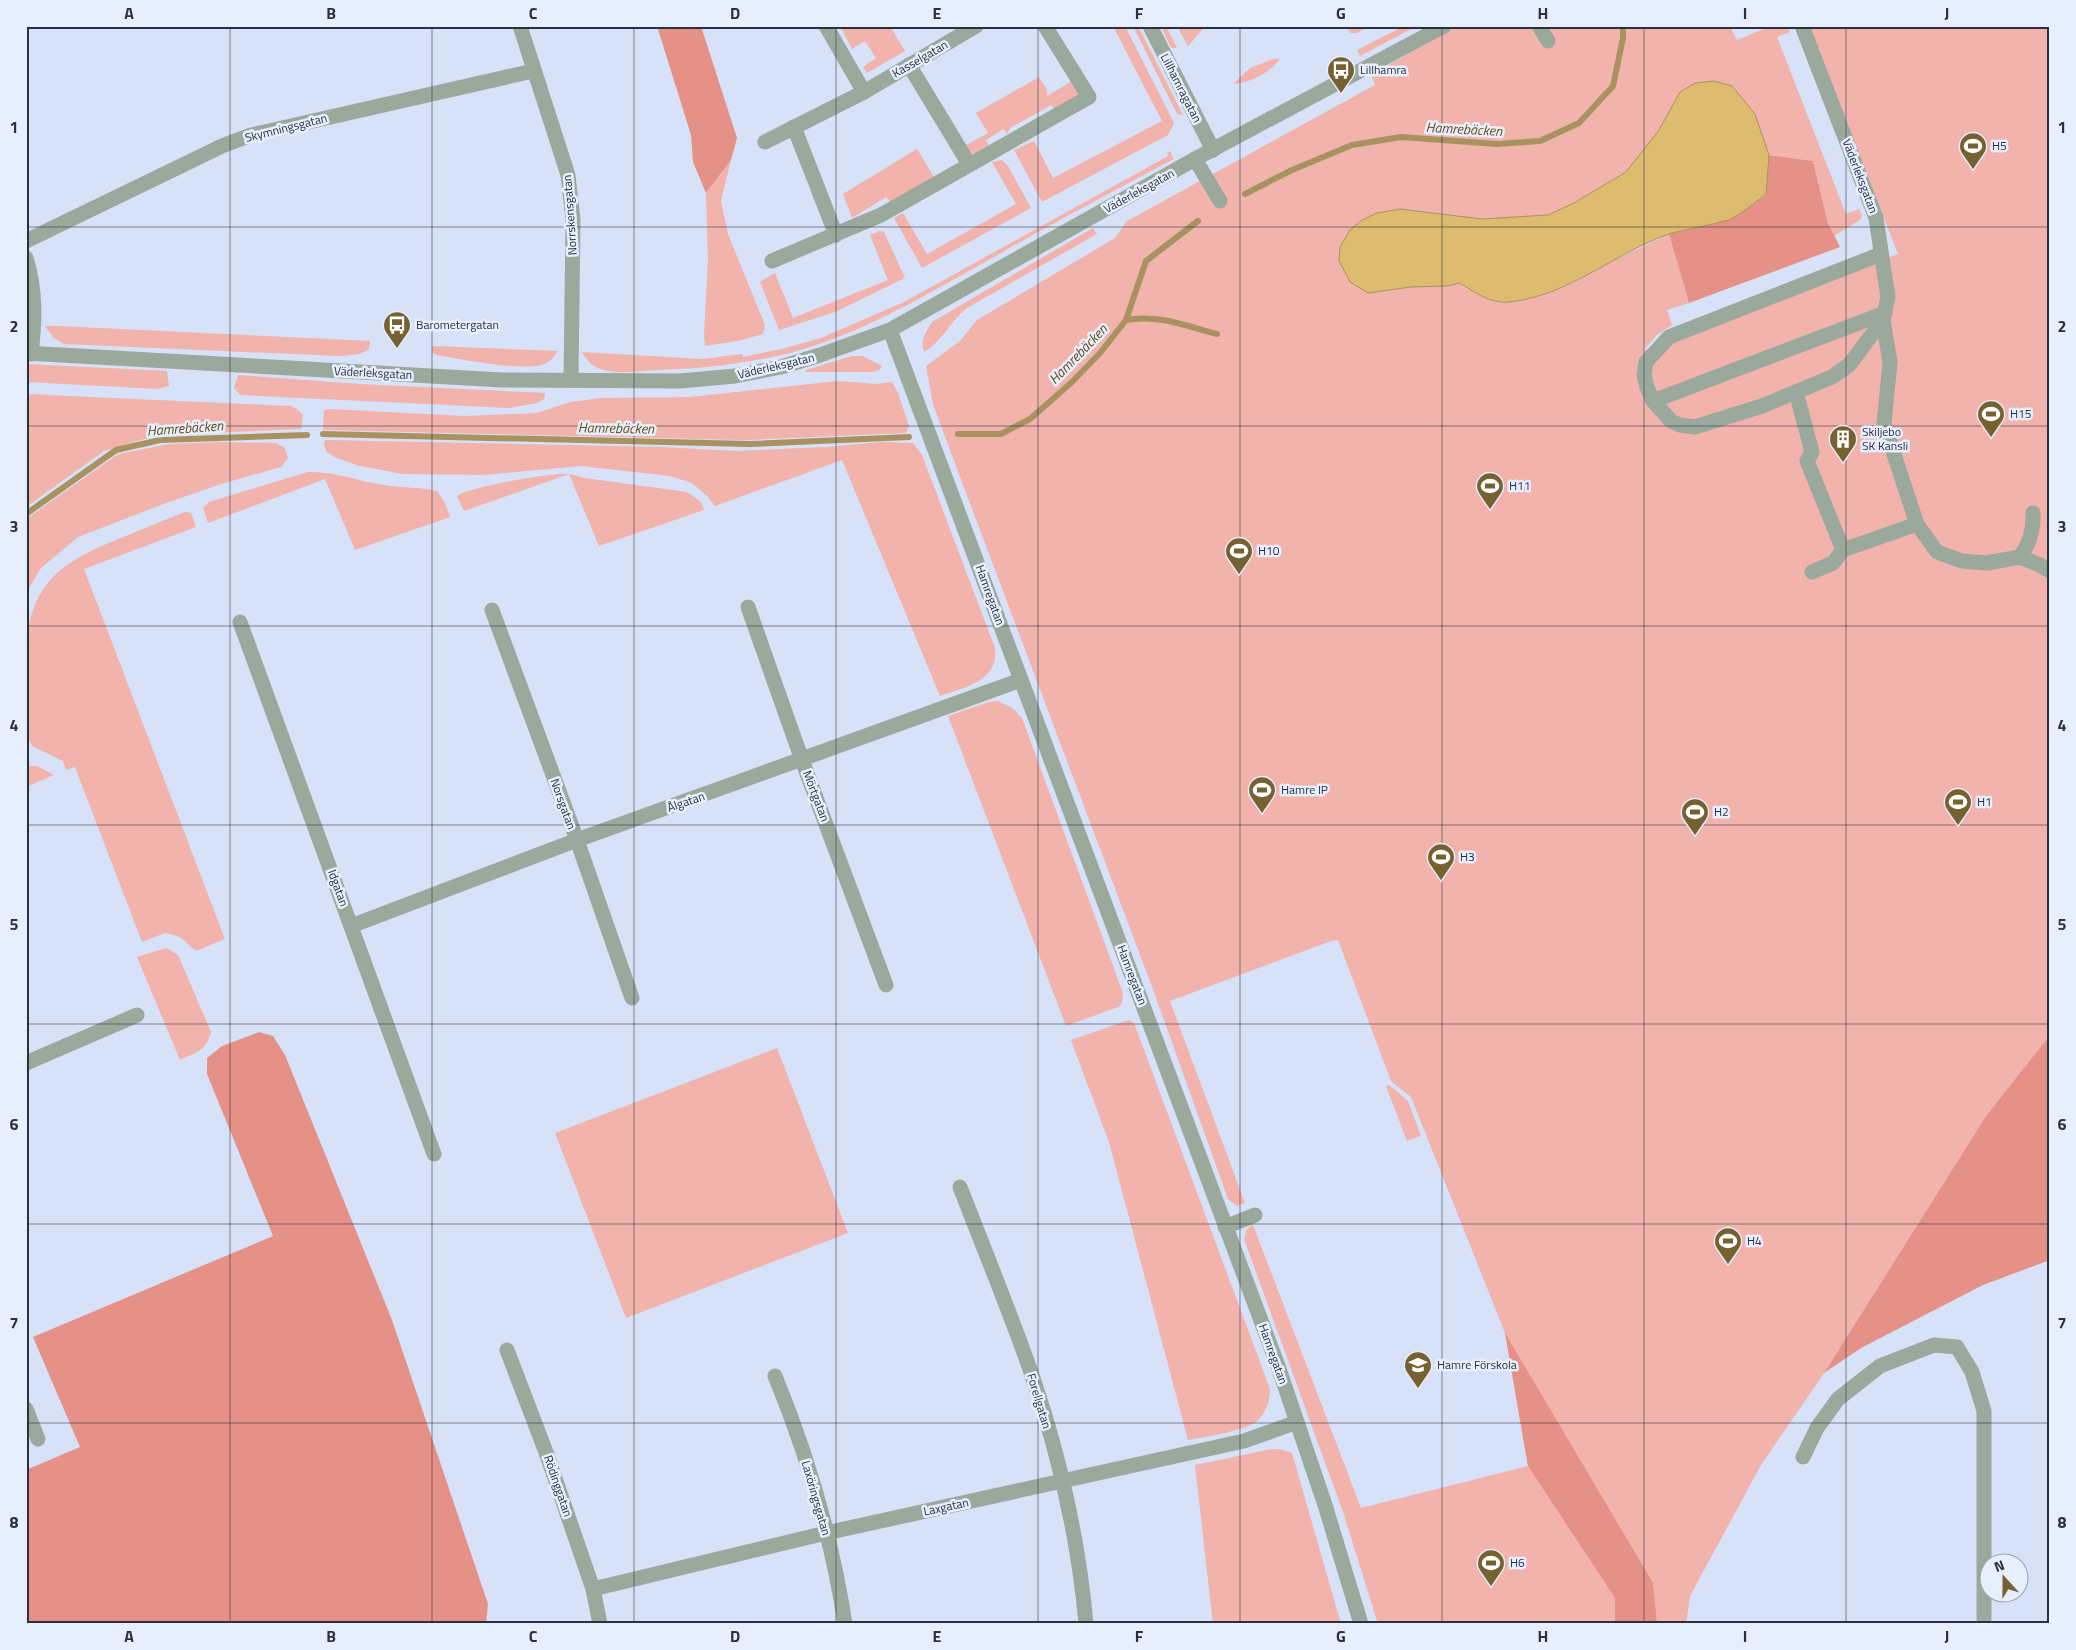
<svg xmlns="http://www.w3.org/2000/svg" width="2076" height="1650" viewBox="0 0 2076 1650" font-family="'Titillium Web',sans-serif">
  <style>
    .green { fill: #f1b3ac }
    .forest { fill: #e59188 }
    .water { fill: #debc6f; stroke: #a89260 }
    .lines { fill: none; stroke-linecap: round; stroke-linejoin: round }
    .stream { stroke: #a89260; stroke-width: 6 }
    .minor { stroke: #9ba99c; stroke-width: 15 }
    .grid { fill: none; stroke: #2a303e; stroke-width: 1; stroke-opacity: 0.55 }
    .labels { text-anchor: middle; stroke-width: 5; stroke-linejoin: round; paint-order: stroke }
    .street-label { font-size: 12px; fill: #2a303e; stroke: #e7eefe }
    .poi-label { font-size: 12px; fill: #2a303e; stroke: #e7eefe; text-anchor: start }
    .water-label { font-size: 14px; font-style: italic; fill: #654e12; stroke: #e7eefe }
    .neatline { fill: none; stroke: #2a303e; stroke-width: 2 }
    .grid-label { font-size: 16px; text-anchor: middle; font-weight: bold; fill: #2a303e }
  </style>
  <rect width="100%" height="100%" fill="#d7e1f8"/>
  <g class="green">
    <path d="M840 26H890L905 51 867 73 863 67 876 58 865 41 852 49Z"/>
    <path d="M1113 26H1125L1174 123 1168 135 1042 202 1014 150 1034 141 1053 178 1162 121Z"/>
    <path d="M1133 26H1138L1183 115 1177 114Z"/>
    <path d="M1161 26H1166L1177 48H1171Z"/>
    <path d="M1181 26H1202L1203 29 1188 46 1178 28Z"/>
    <path d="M1345 26H1369L1357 33H1351Z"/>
    <path d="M1404 26H1417L1360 56 1357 50Z"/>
    <path d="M1457 26H1730L1737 40 1771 26H1788L1790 32 1777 37 1846 214 1859 209 1862 216 1860 220 1834 236 1828 223 1813 161 1769 155 1755 114 1732 86 1680 92 1659 130 1626 172 1574 203 1548 215 1482 219 1400 209 1377 213 1362 220 1350 230 1339 261 1350 281 1368 293 1411 287 1446 286 1460 283 1482 297 1540 296 1575 282 1608 263 1669 234 1689 303 1667 310 1672 325 1657 335 1643 351 1898 254 1809 26H2050V1035L1986 1116 1824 1373 1761 1465 1690 1596 1686 1624H1378L1343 1512 1244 1239 1247 1229 1253 1225 1361 1508 1528 1466 1505 1333 1411 1097 1391 1081 1338 940 1331 941 1170 1001 1245 1203 1237 1206 1228 1199 1154 992 957 469 933 404 926 366 960 341 977 320 1115 238 1127 221 1375 85 1371 75Z"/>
    <path d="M1273 59H1280C1269 73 1252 82 1233 84L1250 68Z"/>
    <path d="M1039 77 1047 90V96L1074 80 1081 93 1054 109 1051 105 1010 128 1007 134 1003 129 986 140 989 146 975 154 971 153 966 145 988 133 976 113Z"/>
    <path d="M917 149 934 177 890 202 886 197 852 218 843 194Z"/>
    <path d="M1170 151 1174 159C1116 190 1058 220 1001 253 936 289 865 333 793 352 751 363 701 369 658 370 639 371 611 376 594 366 589 363 585 356 581 352L703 359 742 354 743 357 786 348 821 338 904 302 1141 171 1168 156 1167 153Z"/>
    <path d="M731 160 721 201 728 234 765 325 763 334 738 341 705 346 704 336 708 258 706 193Z"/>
    <path d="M1002 160 1008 166 1031 208 922 268 894 218 903 213 927 254 1016 204 992 162Z"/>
    <path d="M1093 228 1097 234 967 308C950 321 942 342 924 352 920 341 926 331 932 322Z"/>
    <path d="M880 231 884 232 905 278 835 312 779 330 760 282 775 273 793 318 888 280 870 235Z"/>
    <path d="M45 326H58L370 341 369 349 360 354 339 356 64 344 53 337Z"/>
    <path d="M432 346 558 351C554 357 550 362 544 364 523 372 460 359 436 355L432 352Z"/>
    <path d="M852 356H862L882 366 879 370 873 372H806V370Z"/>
    <path d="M26 364 167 371 169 386 158 389 26 382Z"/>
    <path d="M238 375 360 384 545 393 544 399 537 403 510 408 240 395 234 388Z"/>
    <path d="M837 381 877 384 892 382 898 393 909 426 906 433 745 440 323 430 324 410 329 409 465 416 536 413 571 402 601 398 690 397Z"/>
    <path d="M26 394 291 406 298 410 303 415 301 429 158 435 104 451 26 507Z"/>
    <path d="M325 440 661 447 737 451 825 447 883 442 913 443 922 455 995 648C999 681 965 687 940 696L842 460 715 506 707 496 692 483 670 476 581 466 483 475 403 474 360 466 334 457 326 451 324 443Z"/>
    <path d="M219 442 276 443 285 448 288 458 281 467 221 484 166 503 78 537 41 568 26 593V519L118 454 170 444Z"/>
    <path d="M308 472C334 471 358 481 384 485 402 488 420 487 437 491L445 503 450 517 355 550 325 479 208 523 203 508 209 502Z"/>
    <path d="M569 474 464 511 457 496C468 487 555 472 570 474 575 475 580 477 585 478L687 492 701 502 704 510 599 546Z"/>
    <path d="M185 512 191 513 196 527 84 569 225 939 196 951 180 937 165 933 142 942 75 767 66 770 63 761 32 746 26 733C26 702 23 668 27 637 35 577 69 559 121 538 142 529 163 521 185 512Z"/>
    <path d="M998 701 1012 708 1022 718 1123 993 1122 1003 1118 1007 1066 1026 948 716 989 702Z"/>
    <path d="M26 766H37L54 775 26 787Z"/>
    <path d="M166 948 178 955 211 1032C206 1051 197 1052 180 1060L137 957Z"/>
    <path d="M1129 1020 1134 1023 1270 1389C1270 1401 1266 1413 1257 1421 1245 1431 1204 1437 1188 1440L1109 1142 1071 1040Z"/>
    <path d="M777 1048 848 1233 626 1318 555 1133Z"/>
    <path d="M1389 1085 1408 1101 1421 1136 1407 1141 1386 1086Z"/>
    <path d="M1279 1449 1292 1453 1341 1624H1213L1195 1465 1267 1450Z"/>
  </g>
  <g class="forest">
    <path d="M657 26H701L737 138 731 160 706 193 693 162 691 135Z"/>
    <path d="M1769 155 1813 161 1828 223 1840 247 1689 303 1669 234 1730 219 1766 195Z"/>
    <path d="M259 1032 273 1036 285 1055 392 1320 488 1604 486 1624H26V1470L80 1447 33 1337 273 1236 207 1074V1058L222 1046Z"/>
    <path d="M2050 1035V1260L1983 1285 1861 1348 1824 1373 1986 1116Z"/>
    <path d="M1505 1333 1653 1583 1657 1624H1615V1598L1528 1466Z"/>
  </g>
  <path class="water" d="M1714 81 1732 86 1755 114 1769 155 1766 194C1755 202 1741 215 1728 220 1709 226 1688 228 1669 234 1614 253 1569 296 1509 302 1491 304 1474 292 1460 283L1446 286 1411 287 1368 293 1350 282 1339 261 1340 247 1350 230 1362 220 1377 213 1400 209 1482 219 1548 215 1574 203 1626 172 1659 130 1680 92 1695 83Z"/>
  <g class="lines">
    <g class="stream">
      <path d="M1245 194 1292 170 1352 145 1401 137 1497 144 1540 141 1579 123 1613 86 1623 38V26"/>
      <path d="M1126 320C1158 314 1186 326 1217 334"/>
      <path d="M323 434 750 444 909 437"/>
      <path d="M958 434H1001L1030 419 1072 382 1100 353 1126 320 1146 261 1198 221"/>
      <path d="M26 514 116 450 160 440 307 435"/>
    </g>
    <g class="minor">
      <path d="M520 26 568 175 573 220 571 380"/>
      <path d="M826 26 864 92"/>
      <path d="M1150 26 1213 150"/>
      <path d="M1539 26 1548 41"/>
      <path d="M1802 26 1876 218 1888 297 1883 320 1849 365 1832 377 1762 406 1695 427 1680 425 1671 421 1653 401 1647 387 1644 375 1646 362 1669 337 1881 254"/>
      <path d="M909 65 969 164"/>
      <path d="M794 127 836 235"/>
      <path d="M765 142 864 92 976 26"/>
      <path d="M1195 159 1220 201"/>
      <path d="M26 241 222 146 251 135 533 71"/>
      <path d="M26 258C36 290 35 321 31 354"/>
      <path d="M772 261 881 215 1089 97 1045 26"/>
      <path d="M1883 320 1890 362 1884 424 1917 524 1937 552 1962 561 1987 563 2020 557 2040 565 2050 571"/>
      <path d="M890 330 1278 1366 1325 1505 1361 1624"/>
      <path d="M26 353 502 380 680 381 735 376 781 367 820 355 890 330 1195 159 1444 26"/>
      <path d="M1796 392 1812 452 1807 461 1843 550"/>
      <path d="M1653 401 1885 313"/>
      <path d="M2020 557C2030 543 2034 530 2033 513"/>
      <path d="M1812 572 1833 563 1843 550 1917 524"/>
      <path d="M748 607 802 760 886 985"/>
      <path d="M492 610 577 840 632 998"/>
      <path d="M240 622 434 1154"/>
      <path d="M351 926 577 840 1021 680"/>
      <path d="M26 1063 137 1015"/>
      <path d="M960 1187C982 1244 1005 1300 1026 1358 1056 1442 1078 1534 1086 1624"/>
      <path d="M1225 1227 1255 1215"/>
      <path d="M507 1350 547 1455 593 1589 600 1624"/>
      <path d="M775 1376C808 1456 832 1539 845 1624"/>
      <path d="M26 1409 38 1439"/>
      <path d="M1803 1457 1817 1428 1838 1399 1880 1366 1934 1345 1957 1347 1972 1372 1984 1411V1624"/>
      <path d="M593 1589 826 1533 1244 1441 1297 1422"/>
    </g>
  </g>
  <path class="grid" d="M230 26V1624M432 26V1624M634 26V1624M836 26V1624M1038 26V1624M1240 26V1624M1442 26V1624M1644 26V1624M1846 26V1624M26 227H2050M26 426H2050M26 626H2050M26 825H2050M26 1024H2050M26 1224H2050M26 1423H2050"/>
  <defs>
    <g id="bus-pin" transform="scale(1.4375)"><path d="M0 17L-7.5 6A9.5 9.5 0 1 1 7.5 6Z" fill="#766131" stroke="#e7eefe"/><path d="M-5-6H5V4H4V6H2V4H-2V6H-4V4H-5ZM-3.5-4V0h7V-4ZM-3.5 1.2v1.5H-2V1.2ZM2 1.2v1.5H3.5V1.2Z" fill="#fff"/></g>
    <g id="stadium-pin" transform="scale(1.4375)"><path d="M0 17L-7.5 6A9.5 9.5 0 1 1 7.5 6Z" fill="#766131" stroke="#e7eefe"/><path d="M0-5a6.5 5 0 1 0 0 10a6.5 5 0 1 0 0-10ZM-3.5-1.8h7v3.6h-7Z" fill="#fff"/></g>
    <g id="building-pin" transform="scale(1.4375)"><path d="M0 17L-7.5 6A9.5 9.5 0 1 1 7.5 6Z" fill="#766131" stroke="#e7eefe"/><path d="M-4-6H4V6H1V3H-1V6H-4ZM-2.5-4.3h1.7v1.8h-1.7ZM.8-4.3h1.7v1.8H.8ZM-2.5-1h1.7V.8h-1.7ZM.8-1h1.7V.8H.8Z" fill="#fff"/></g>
    <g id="school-pin" transform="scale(1.4375)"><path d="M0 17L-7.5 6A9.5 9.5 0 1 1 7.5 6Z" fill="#766131" stroke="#e7eefe"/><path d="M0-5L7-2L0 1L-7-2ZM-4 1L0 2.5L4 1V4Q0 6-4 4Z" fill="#fff"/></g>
  </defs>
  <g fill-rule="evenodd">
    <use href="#bus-pin" x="1341" y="70"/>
    <use href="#stadium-pin" x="1973" y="146"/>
    <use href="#bus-pin" x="397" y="325"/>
    <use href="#stadium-pin" x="1991" y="414"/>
    <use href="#building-pin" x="1843" y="439"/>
    <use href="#stadium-pin" x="1490" y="486"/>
    <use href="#stadium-pin" x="1239" y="551"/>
    <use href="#stadium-pin" x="1262" y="790"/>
    <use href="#stadium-pin" x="1958" y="802"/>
    <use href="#stadium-pin" x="1695" y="812"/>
    <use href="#stadium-pin" x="1441" y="857"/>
    <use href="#stadium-pin" x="1728" y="1241"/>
    <use href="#school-pin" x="1418" y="1365"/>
    <use href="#stadium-pin" x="1491" y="1563"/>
  </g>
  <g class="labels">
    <g class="street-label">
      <text transform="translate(920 59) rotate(-30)" y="4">Kasselgatan</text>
      <text transform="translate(1181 88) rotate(63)" y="4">Lillhamragatan</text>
      <text transform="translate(286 128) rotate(-14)" y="4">Skymningsgatan</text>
      <text transform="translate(1860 176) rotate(69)" y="4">Väderleksgatan</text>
      <text transform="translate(1139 191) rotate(-29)" y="4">Väderleksgatan</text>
      <text transform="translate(570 215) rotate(-94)" y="4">Norrskensgatan</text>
      <text transform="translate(776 366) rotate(-13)" y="4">Väderleksgatan</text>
      <text transform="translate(373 373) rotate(3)" y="4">Väderleksgatan</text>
      <text transform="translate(990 595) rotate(70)" y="4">Hamregatan</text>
      <text transform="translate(816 796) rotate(69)" y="4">Mörtgatan</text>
      <text transform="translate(686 802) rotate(-19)" y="4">Ålgatan</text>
      <text transform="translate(563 804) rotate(70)" y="4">Norsgatan</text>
      <text transform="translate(338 888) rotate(70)" y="4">Idgatan</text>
      <text transform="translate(1132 975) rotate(69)" y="4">Hamregatan</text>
      <text transform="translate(1273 1354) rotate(70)" y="4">Hamregatan</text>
      <text transform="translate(1039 1401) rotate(73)" y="4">Forellgatan</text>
      <text transform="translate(558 1486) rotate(71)" y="4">Rödinggatan</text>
      <text transform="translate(816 1498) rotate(74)" y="4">Laxöringsgatan</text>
      <text transform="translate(946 1507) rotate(-12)" y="4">Laxgatan</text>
    </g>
    <g class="poi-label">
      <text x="1360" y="74">Lillhamra</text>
      <text x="1992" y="150">H5</text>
      <text x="416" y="329">Barometergatan</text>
      <text x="2010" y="418">H15</text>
      <text x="1862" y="436">Skiljebo<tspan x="1862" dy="14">SK Kansli</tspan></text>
      <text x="1509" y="490">H11</text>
      <text x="1258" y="555">H10</text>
      <text x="1281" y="794">Hamre IP</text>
      <text x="1977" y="806">H1</text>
      <text x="1714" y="816">H2</text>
      <text x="1460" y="861">H3</text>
      <text x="1747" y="1245">H4</text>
      <text x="1437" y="1369">Hamre Förskola</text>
      <text x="1510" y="1567">H6</text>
    </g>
    <g class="water-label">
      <text transform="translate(1464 129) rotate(3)" y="5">Hamrebäcken</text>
      <text transform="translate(1078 354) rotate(-46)" y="5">Hamrebäcken</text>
      <text transform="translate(185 428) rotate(-4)" y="5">Hamrebäcken</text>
      <text transform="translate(616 428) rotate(1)" y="5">Hamrebäcken</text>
    </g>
  </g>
  <rect width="2076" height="1650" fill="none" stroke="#e7eefe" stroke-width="55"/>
  <g transform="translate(2004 1578) rotate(339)"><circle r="24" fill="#e7eefe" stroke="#9ba2b1"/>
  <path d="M0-4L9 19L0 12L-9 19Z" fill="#766131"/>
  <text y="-8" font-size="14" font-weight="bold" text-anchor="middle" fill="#2a303e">N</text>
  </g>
  <rect x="28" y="28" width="2020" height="1594" class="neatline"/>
  <g class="grid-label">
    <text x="129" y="19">A</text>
    <text x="331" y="19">B</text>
    <text x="533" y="19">C</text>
    <text x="735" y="19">D</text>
    <text x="937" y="19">E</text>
    <text x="1139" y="19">F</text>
    <text x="1341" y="19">G</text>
    <text x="1543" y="19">H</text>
    <text x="1745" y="19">I</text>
    <text x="1947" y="19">J</text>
    <text x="14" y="133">1</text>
    <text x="2062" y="133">1</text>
    <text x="14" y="332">2</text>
    <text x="2062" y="332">2</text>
    <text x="14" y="532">3</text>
    <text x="2062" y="532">3</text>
    <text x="14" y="731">4</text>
    <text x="2062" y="731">4</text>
    <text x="14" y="930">5</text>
    <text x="2062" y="930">5</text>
    <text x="14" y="1130">6</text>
    <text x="2062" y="1130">6</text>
    <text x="14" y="1329">7</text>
    <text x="2062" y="1329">7</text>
    <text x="14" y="1528">8</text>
    <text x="2062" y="1528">8</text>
    <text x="129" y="1642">A</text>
    <text x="331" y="1642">B</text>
    <text x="533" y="1642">C</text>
    <text x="735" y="1642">D</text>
    <text x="937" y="1642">E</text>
    <text x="1139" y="1642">F</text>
    <text x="1341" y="1642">G</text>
    <text x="1543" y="1642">H</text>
    <text x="1745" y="1642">I</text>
    <text x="1947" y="1642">J</text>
  </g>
</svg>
